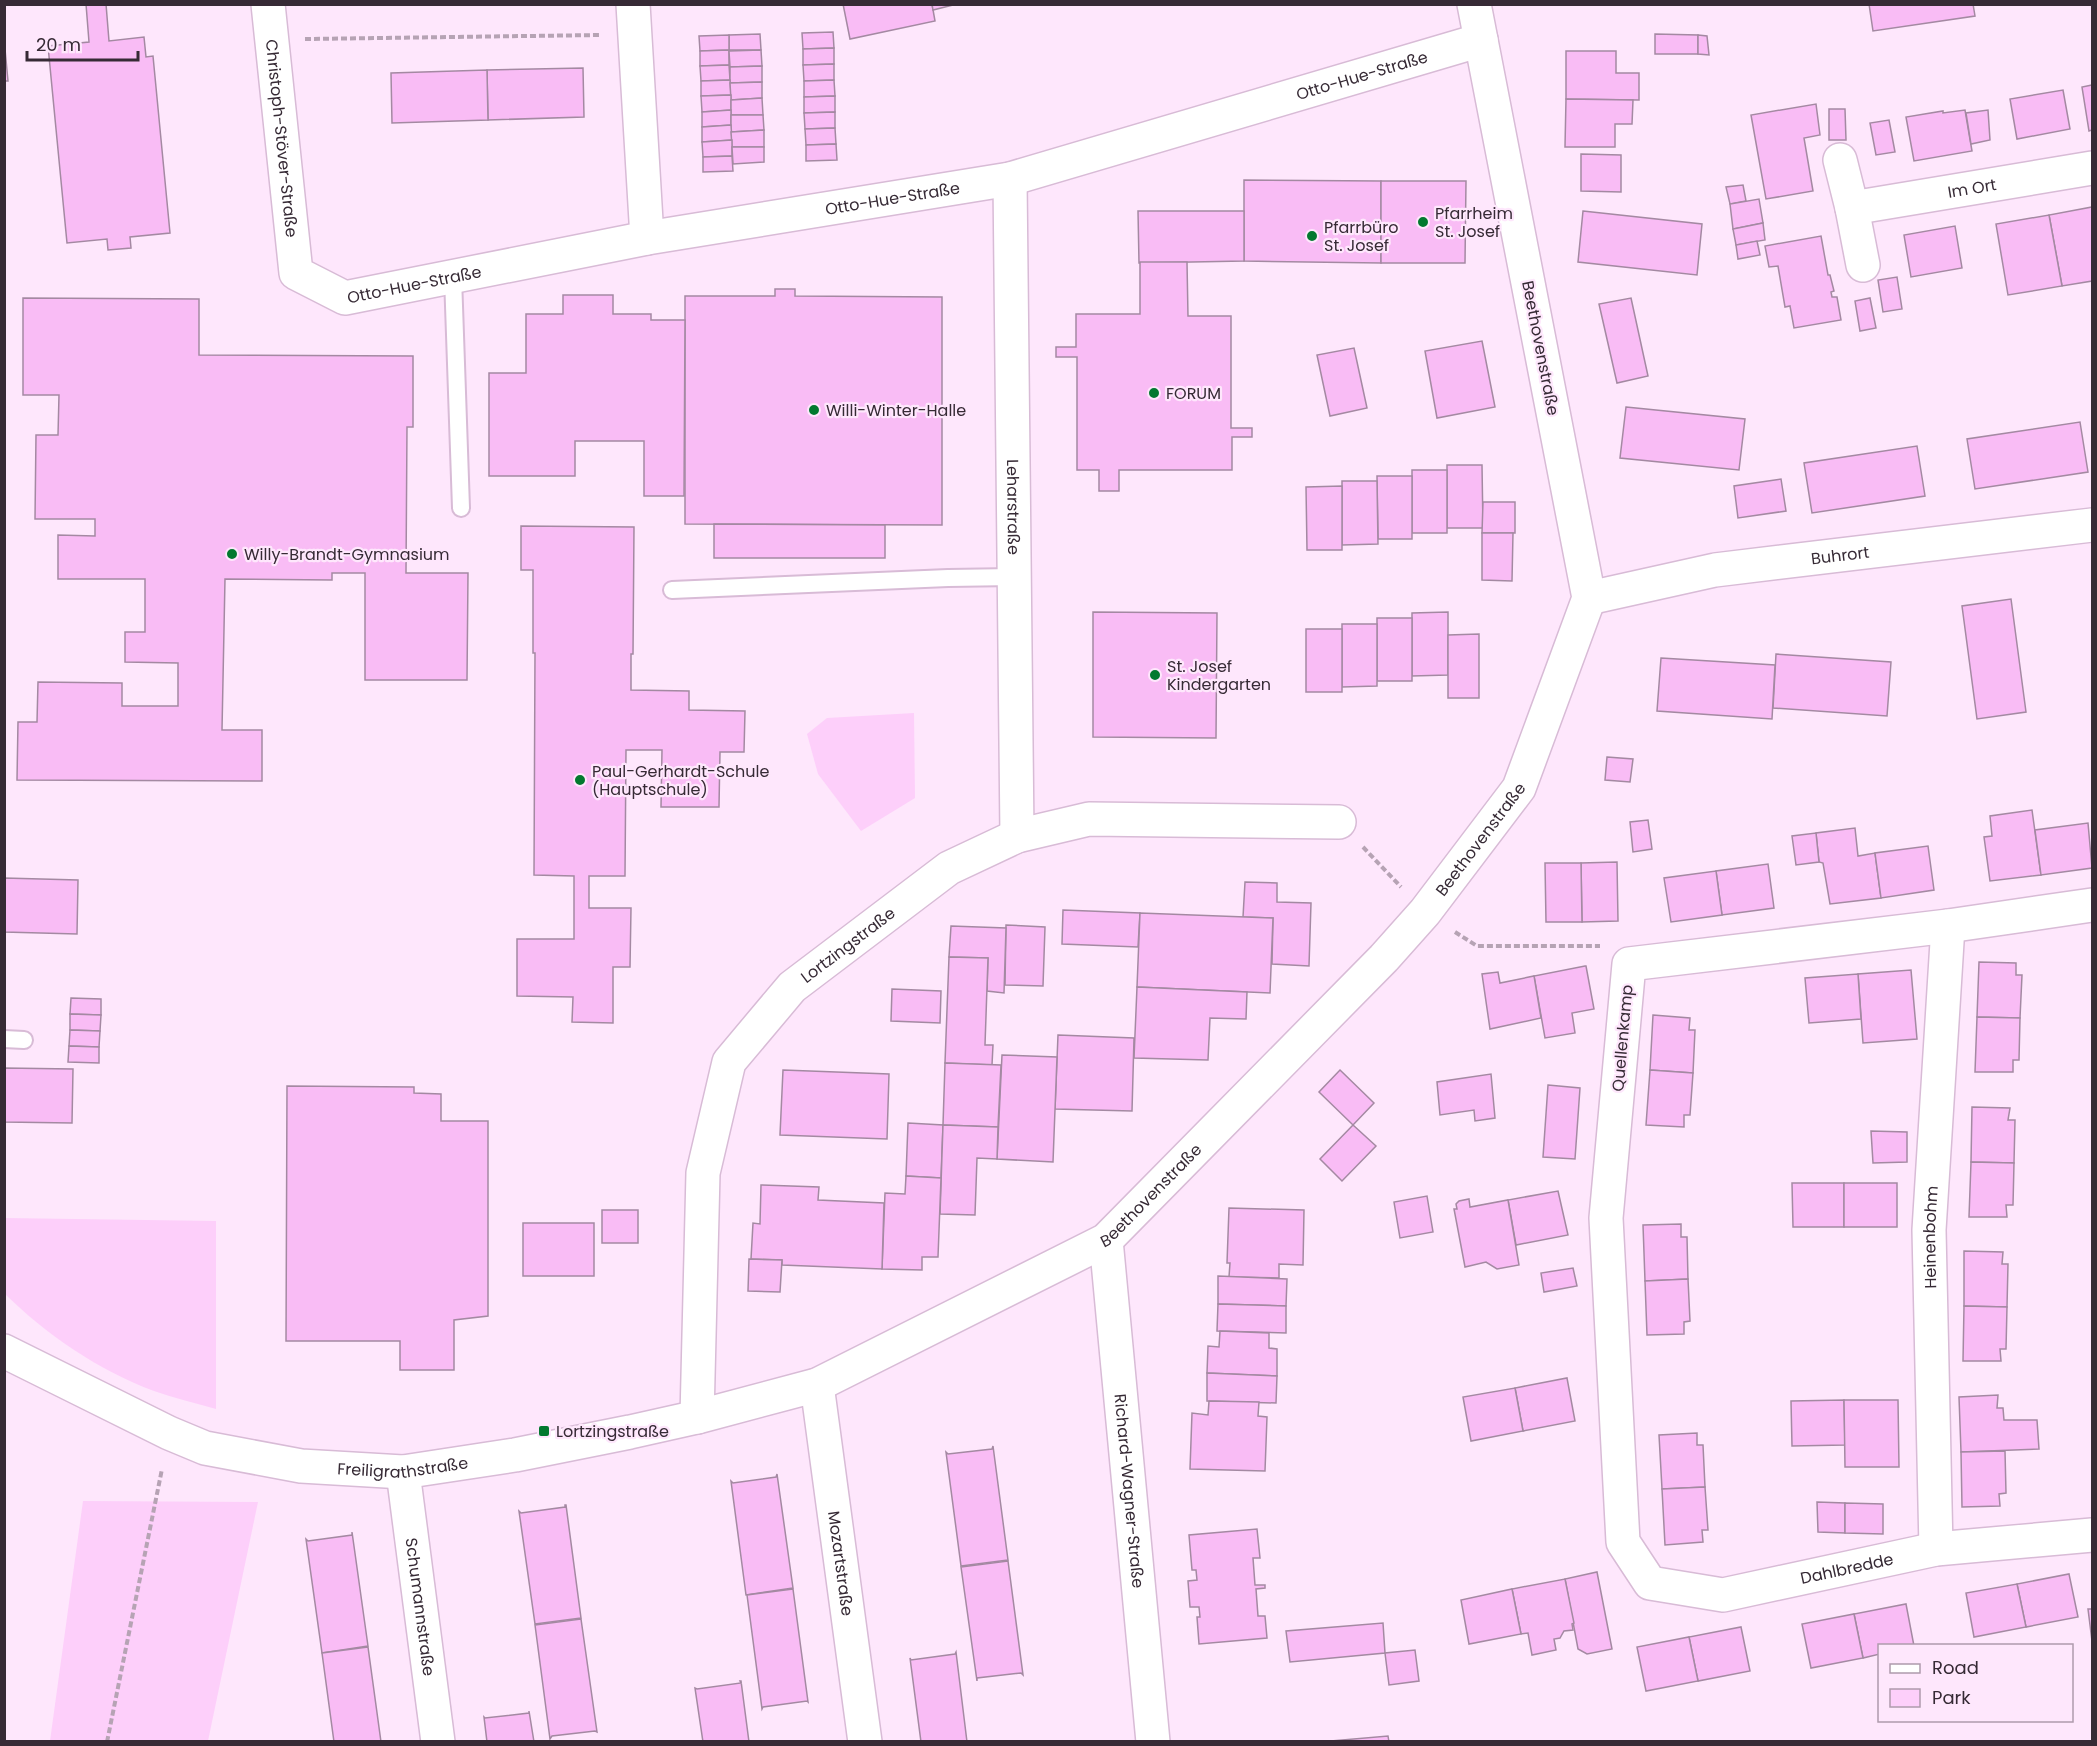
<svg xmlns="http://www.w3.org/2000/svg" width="2097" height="1746" viewBox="0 0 2097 1746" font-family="Poppins,sans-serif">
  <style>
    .green { fill: #fdcffa }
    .building { fill: #f9bcf5; stroke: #a489a2; stroke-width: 1.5 }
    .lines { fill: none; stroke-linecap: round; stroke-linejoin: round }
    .lane-casing { stroke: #d8bbd6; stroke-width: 20 }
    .street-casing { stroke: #d8bbd6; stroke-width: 36 }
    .path { stroke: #b6a3b4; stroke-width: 4; stroke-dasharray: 6 3; stroke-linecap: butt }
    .lane { stroke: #fff; stroke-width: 16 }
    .street { stroke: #fff; stroke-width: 33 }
    .poi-dot { fill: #02792f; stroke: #fee7fc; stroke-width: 2 }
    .labels { text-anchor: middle; stroke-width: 4.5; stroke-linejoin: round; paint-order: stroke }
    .street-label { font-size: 16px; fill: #362a35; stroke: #fee7fc }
    .poi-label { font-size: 16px; fill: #362a35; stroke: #fee7fc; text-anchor: start }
  </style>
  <rect width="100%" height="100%" fill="#fee7fc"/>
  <g class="green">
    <path d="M914 713 915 798 861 831 818 774 807 734 827 718Z"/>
    <path d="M5 1218 216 1221V1409C196 1403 174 1398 154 1391 98 1370 47 1335 5 1294Z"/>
    <path d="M83 1501 258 1502 208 1741H50Z"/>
  </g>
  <g class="building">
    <path d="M86 4H106L109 41 144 37 146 57 153 56 170 233 130 237 131 248 108 250 107 239 67 243 48 46 89 42Z"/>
    <path d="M843 4H932L935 21 850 39Z"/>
    <path d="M932 4H957L933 10Z"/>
    <path d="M1869 4H1973L1975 16 1873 31Z"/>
    <path d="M833 32 834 48 803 49 802 33Z"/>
    <path d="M760 34 761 50H729V35Z"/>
    <path d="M1655 34 1698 35V54H1655Z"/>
    <path d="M729 35V50L700 51 699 36Z"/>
    <path d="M1698 35 1707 36 1709 55 1698 54Z"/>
    <path d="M834 48V64L803 65V49Z"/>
    <path d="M5 49 8 81H4V50Z"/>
    <path d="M729 50V65L700 66V51Z"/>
    <path d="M761 50 762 66 730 67 729 51Z"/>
    <path d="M1566 51H1616V73H1639V100L1566 99Z"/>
    <path d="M834 64V80L804 81 803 65Z"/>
    <path d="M729 65 730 80 701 81 700 66Z"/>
    <path d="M762 66V82L730 83V67Z"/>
    <path d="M583 68 584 117 488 120 487 70Z"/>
    <path d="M487 70 488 120 392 123 391 73Z"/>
    <path d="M730 80 731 95 701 96V81Z"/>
    <path d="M834 80 835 96 804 97V81Z"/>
    <path d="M762 82V98L731 100 730 83Z"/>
    <path d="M2092 85V130L2089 131 2082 87Z"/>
    <path d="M2063 90 2070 129 2017 139 2010 99Z"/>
    <path d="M731 95V110L702 112 701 96Z"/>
    <path d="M835 96V112L804 113V97Z"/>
    <path d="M762 98 763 115H731V100Z"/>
    <path d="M1566 99 1633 100 1632 124H1615V147H1565Z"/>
    <path d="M1816 104 1820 135 1804 138 1813 191 1766 199 1751 115Z"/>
    <path d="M1829 109H1845L1846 140H1829Z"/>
    <path d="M731 110V125L702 127V112Z"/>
    <path d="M1965 110 1972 151 1914 161 1906 117 1943 111V113Z"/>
    <path d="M1988 110 1990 140 1971 144 1966 113Z"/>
    <path d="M835 112V128L805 129 804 113Z"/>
    <path d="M731 115H763L764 130 731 132Z"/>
    <path d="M1889 120 1895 152 1876 155 1870 123Z"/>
    <path d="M731 125 732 140 702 142V127Z"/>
    <path d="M835 128 836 144 806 145 805 129Z"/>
    <path d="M764 130V147H732L731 132Z"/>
    <path d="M732 140V156L703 157 702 142Z"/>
    <path d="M836 144 837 160 806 161V145Z"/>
    <path d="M732 147H764V162L733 164Z"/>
    <path d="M1581 154 1621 155V192L1581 191Z"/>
    <path d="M732 156 733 171 703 172V157Z"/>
    <path d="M1244 180 1381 181V263L1244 261Z"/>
    <path d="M1381 181H1466L1465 263H1381Z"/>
    <path d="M1743 185 1746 201 1730 204 1726 187Z"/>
    <path d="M1759 199 1763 223 1733 229 1730 204Z"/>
    <path d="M2092 207V281L2062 286 2049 215Z"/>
    <path d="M1138 211H1244V261L1139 263Z"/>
    <path d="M1583 211 1702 224 1697 275 1578 262Z"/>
    <path d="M2049 215 2062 286 2008 295 1996 224Z"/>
    <path d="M1763 223 1765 240 1736 245 1733 229Z"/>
    <path d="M1955 226 1962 268 1911 277 1904 235Z"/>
    <path d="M1821 236 1828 275H1830L1834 291 1831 292 1832 297H1837L1841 320 1794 328 1790 306 1785 307 1778 266 1769 267 1765 246Z"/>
    <path d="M1757 241 1760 255 1738 259 1736 245Z"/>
    <path d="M1140 262H1187L1188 316H1231V428H1252V437H1232V470H1119V491H1099V470H1077V357H1056V347H1076V314H1140Z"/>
    <path d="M1897 277 1902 309 1883 312 1878 280Z"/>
    <path d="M775 289H795V296L942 297V525L685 524V296H775Z"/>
    <path d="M563 295H613V314H651V320H685L684 496H644V441H575V476H489V373H526V314H563Z"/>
    <path d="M23 298 199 299V355L413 356V427H407L406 573H468L467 680H365V573H332V580L225 579 222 730H262V781L17 780 18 722H37L38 682 122 683V706H178V663L125 662V632H145V579H58V535L95 536V519H35L36 435H58L59 395H23Z"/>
    <path d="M1631 298 1648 376 1617 383 1599 304Z"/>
    <path d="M1870 298 1876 328 1860 331 1855 301Z"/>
    <path d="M1482 341 1495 407 1437 418 1425 351Z"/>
    <path d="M1354 348 1367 408 1330 416 1317 355Z"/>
    <path d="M1626 407 1745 419 1739 470 1620 458Z"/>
    <path d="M2080 422 2088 472 1975 489 1967 439Z"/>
    <path d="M1917 446 1925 496 1812 513 1804 463Z"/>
    <path d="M1447 465H1482L1483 528H1447Z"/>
    <rect x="1412" y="470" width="35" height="63"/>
    <path d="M1377 476H1412V539H1378Z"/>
    <path d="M1781 479 1786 511 1738 518 1734 486Z"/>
    <path d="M1342 481H1377L1378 544 1342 545Z"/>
    <path d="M1342 486V550H1307L1306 487Z"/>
    <path d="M1483 502H1515V533H1482Z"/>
    <path d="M714 524 885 525V558H714Z"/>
    <path d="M521 526 634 527 633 654H631V690L689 691V710L745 711 744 752H720L719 807H661L662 750H626L625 876H589V908H631L630 967H613V1023L572 1022 573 997 517 996V939H574V876L534 875 535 653H533V570H521Z"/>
    <path d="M1482 533H1513L1512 581 1482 580Z"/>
    <path d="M2011 599 2026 712 1977 719 1962 606Z"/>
    <path d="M1093 612 1217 613 1216 738 1093 737Z"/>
    <path d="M1448 612V675L1412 676V613Z"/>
    <rect x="1377" y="618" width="35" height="63"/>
    <path d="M1342 624H1377V686L1342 687Z"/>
    <rect x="1306" y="629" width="36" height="63"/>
    <path d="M1479 634V698H1448V635Z"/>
    <path d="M1776 654 1891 662 1887 716 1773 708Z"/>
    <path d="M1661 658 1775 665 1772 719 1657 711Z"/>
    <path d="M1607 757 1633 759 1630 782 1605 780Z"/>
    <path d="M2032 810 2041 875 1990 881 1984 837 1992 836 1990 816Z"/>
    <path d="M1648 820 1652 849 1633 852 1630 822Z"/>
    <path d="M2088 823 2092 868 2041 875 2035 830Z"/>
    <path d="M1855 828 1858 856 1875 853 1881 898 1830 904 1823 863 1819 862 1816 833Z"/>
    <path d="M1816 833 1819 862 1796 865 1792 836Z"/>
    <path d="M1928 846 1934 890 1881 898 1875 853Z"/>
    <path d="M1617 862 1618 921 1582 922 1581 863Z"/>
    <path d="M1545 863H1581L1582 922H1546Z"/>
    <path d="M1768 864 1774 908 1722 915 1716 871Z"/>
    <path d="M1716 871 1722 915 1671 922 1664 878Z"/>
    <path d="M4 878 78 880 77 934 4 932Z"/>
    <path d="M1245 882 1277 883V902L1311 903 1309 966 1272 964 1273 918 1243 917Z"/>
    <path d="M1063 910 1140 913 1138 947 1062 944Z"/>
    <path d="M1140 913 1273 918 1270 993 1137 987Z"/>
    <path d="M1006 925 1045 927 1043 986 1005 985Z"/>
    <path d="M951 926 1006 928 1004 993 987 991 988 958 949 957Z"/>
    <path d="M949 957 988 958 985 1045H993L992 1065 945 1063Z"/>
    <path d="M1979 962 2016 963V975H2022L2020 1018 1977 1017Z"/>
    <path d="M1585 966H1586L1594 1009 1572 1013 1575 1033 1545 1038 1534 976Z"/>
    <path d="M1911 970 1917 1039 1863 1043 1858 974Z"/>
    <path d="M1498 972 1500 983 1534 976 1541 1018 1490 1029 1482 974Z"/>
    <path d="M1858 974 1861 1019 1809 1023 1805 978Z"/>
    <path d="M1137 987 1247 992 1246 1019 1210 1018 1208 1060 1134 1058Z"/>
    <path d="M892 989 941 991 940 1023 891 1021Z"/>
    <path d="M71 998 101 999V1015L70 1014Z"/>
    <path d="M70 1014 101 1015 100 1031 70 1030Z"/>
    <path d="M1653 1015 1690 1018 1689 1030H1695L1693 1073 1650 1070Z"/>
    <path d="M1977 1017 2020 1018 2019 1060H2013V1072H1975Z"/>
    <path d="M70 1030 100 1031 99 1047 69 1046Z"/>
    <path d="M1058 1035 1134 1038 1132 1111 1055 1109Z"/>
    <path d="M69 1046 99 1047V1063L68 1062Z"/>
    <path d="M1002 1055 1057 1057 1053 1162 997 1159Z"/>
    <path d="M945 1063 1001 1065 998 1127 943 1125Z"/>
    <path d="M4 1068 73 1069 72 1123 4 1122Z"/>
    <path d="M783 1070 889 1074 887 1139 780 1135Z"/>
    <path d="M1340 1070 1374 1103 1353 1125 1319 1092Z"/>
    <path d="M1650 1070 1693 1073 1690 1115H1684V1127L1646 1125Z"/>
    <path d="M1491 1074 1495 1118 1475 1121 1474 1110 1440 1115 1437 1082Z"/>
    <path d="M1548 1085 1580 1088 1575 1159 1543 1157Z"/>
    <path d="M287 1086 414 1087V1093L441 1094V1121H488V1316L454 1320V1370H400V1341H286Z"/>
    <path d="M1972 1107 2010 1108 2008 1120H2015L2014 1163 1971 1162Z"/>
    <path d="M908 1123 943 1125 941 1178 906 1176Z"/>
    <path d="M943 1125 998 1127 997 1159 977 1158 975 1215 940 1214Z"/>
    <path d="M1353 1125 1376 1146 1342 1181 1320 1159Z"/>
    <path d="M1871 1131 1907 1132V1162L1873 1163Z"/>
    <path d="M1971 1162 2014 1163 2013 1205H2006L2007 1217H1969Z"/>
    <path d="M906 1176 941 1178 938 1257H922V1270L882 1269 885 1193 905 1194Z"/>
    <path d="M1792 1183H1844V1227H1793Z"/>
    <rect x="1844" y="1183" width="53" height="44"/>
    <path d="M761 1185 819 1187 818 1200 884 1203 882 1269 782 1265V1260L751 1259 753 1223 760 1224Z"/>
    <path d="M1558 1191 1568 1235 1516 1245 1508 1200Z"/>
    <path d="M1427 1196 1433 1232 1400 1238 1394 1202Z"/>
    <path d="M1469 1199 1470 1207 1508 1200 1519 1265 1497 1269 1486 1262 1465 1267 1454 1209H1457L1456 1204 1459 1201Z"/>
    <path d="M1229 1208 1304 1210 1303 1265 1279 1264V1278L1229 1277 1230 1263H1227Z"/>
    <rect x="602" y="1210" width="36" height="33"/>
    <rect x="523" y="1223" width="71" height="53"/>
    <path d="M1681 1224V1237H1687L1688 1279 1645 1281 1643 1225Z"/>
    <path d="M1964 1251 2003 1252 2002 1264H2008L2007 1307 1964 1306Z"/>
    <path d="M749 1259 782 1260 780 1292 748 1291Z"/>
    <path d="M1573 1268 1577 1286 1544 1292 1541 1273Z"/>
    <path d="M1218 1276 1287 1279 1286 1306 1218 1304Z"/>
    <path d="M1688 1279 1690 1321 1684 1322V1334L1647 1335 1645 1281Z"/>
    <path d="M1218 1304 1286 1306V1333L1217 1331Z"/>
    <path d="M1964 1306 2007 1307 2006 1349H2000L2001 1361H1963Z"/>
    <path d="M1220 1331 1269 1333V1348L1277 1349V1376L1207 1373 1208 1346 1219 1347Z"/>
    <path d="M1207 1373 1277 1376 1276 1403 1207 1401Z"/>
    <path d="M1567 1378 1575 1421 1523 1431 1515 1388Z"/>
    <path d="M1515 1388 1523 1431 1471 1441 1463 1397Z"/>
    <path d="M1998 1395 1997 1408H2003L2004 1420H2037L2039 1449 1961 1452 1959 1397Z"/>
    <path d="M1844 1400 1845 1445 1792 1446 1791 1401Z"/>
    <path d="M1844 1400H1898L1899 1467H1845Z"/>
    <path d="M1209 1401 1259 1402 1258 1416 1267 1417 1265 1471 1190 1469 1192 1413 1208 1415Z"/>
    <path d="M1697 1433V1445H1703L1705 1487 1662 1489 1659 1435Z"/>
    <path d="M993 1446 1008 1560 961 1566 946 1452 948 1454 992 1449Z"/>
    <path d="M2005 1451 2006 1493 1999 1494 2000 1506 1962 1507 1961 1452Z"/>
    <path d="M777 1474 793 1588 746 1595 731 1481 733 1483 776 1477Z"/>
    <path d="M1705 1487 1708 1530H1702L1703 1542 1665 1545 1662 1489Z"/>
    <path d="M1817 1502 1845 1503V1533L1818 1532Z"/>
    <path d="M1845 1503 1883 1504V1534L1845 1533Z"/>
    <path d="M565 1505H566L581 1618 535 1624 519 1511 521 1513 565 1507Z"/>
    <path d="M1257 1529 1260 1558H1253L1255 1585H1265V1588L1256 1589 1258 1616H1265L1267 1638 1199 1644 1197 1617H1200L1199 1607H1190L1188 1581 1197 1580 1196 1570H1192L1189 1535Z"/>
    <path d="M352 1532 368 1646 322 1653 306 1539 308 1541 352 1535Z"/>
    <path d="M1008 1561 1023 1675 1021 1673 977 1678V1681L961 1567Z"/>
    <path d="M1597 1572 1612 1649 1587 1654 1578 1649 1565 1579Z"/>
    <path d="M2069 1574 2078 1617 2026 1627 2017 1584Z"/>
    <path d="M1565 1579 1574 1623 1572 1624 1573 1630 1564 1631 1560 1638 1554 1639 1556 1650 1532 1655 1528 1633 1521 1634 1512 1589Z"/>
    <path d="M2017 1584 2026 1627 1974 1637 1966 1593Z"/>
    <path d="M793 1589 808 1702 807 1701 763 1707 762 1709 747 1595Z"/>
    <path d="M1512 1589 1521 1634 1469 1644 1461 1600Z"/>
    <path d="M1906 1604 1914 1646H1880V1654L1863 1658 1854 1614Z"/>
    <path d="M2088 1609H2092V1641Z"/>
    <path d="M1854 1614 1863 1658 1811 1668 1802 1624Z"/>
    <path d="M581 1619 597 1732 595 1731 552 1736 550 1739 535 1625Z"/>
    <path d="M1383 1623 1385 1653 1290 1662 1286 1631Z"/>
    <path d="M1741 1627 1750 1671 1698 1681 1689 1637Z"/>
    <path d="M1689 1637 1698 1681 1646 1691 1637 1647Z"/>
    <path d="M368 1647 381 1742H334L322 1653Z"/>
    <path d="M1415 1650 1419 1681 1389 1685 1385 1653Z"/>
    <path d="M956 1652 967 1742H921L910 1658 911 1660 955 1654Z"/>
    <path d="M740 1681H741L749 1742H703L695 1688 697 1689 741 1683Z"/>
    <path d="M529 1711 534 1742H487L484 1717 485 1718 529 1713Z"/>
    <path d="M1388 1736 1389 1742H1319Z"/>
  </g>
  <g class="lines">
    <g class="lane-casing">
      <g id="lane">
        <path d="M453 277 461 508"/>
        <path d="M672 590 948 578 1014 577"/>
        <path d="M4 1039 24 1040"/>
      </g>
    </g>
    <g class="street-casing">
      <g id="street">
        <path id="s1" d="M268 4 296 273 345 298 647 238 1010 179 1481 40"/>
        <path d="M633 4 647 238"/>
        <path id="s2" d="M1840 160 1852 208 2092 168"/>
        <path id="s3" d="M1010 179 1017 836"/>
        <path d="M1852 208 1863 265"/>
        <path id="s4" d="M1589 598 1715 570 2092 525"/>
        <path id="s5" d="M2092 905 1948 926 1629 964 1606 1218 1623 1542 1650 1583 1723 1595 1936 1549 2092 1535"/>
        <path id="s6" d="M1106 1240 1153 1742"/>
        <path id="s7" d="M4 1351 169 1433 205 1448 301 1466 403 1472 515 1455 630 1432 697 1417 817 1385 1106 1240 1384 958 1425 912 1519 788 1589 598 1474 4"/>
        <path id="s8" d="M817 1385 865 1742"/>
        <path id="s9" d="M697 1417 703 1173 729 1062 792 987 949 868 1017 836 1089 819 1339 822"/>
        <path id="s10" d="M403 1472 438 1742"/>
        <path id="s11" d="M1936 1549 1929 1230 1948 926"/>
      </g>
    </g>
    <g class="path">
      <path d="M305 39 601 35"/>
      <path d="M1363 847 1401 887"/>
      <path d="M1455 932 1477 946H1600"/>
      <path d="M107 1742 162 1469"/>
    </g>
    <use href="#lane" class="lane"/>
    <use href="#street" class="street"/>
  </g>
  <g class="poi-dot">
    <circle cx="1423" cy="222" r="6"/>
    <circle cx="1312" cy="236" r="6"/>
    <circle cx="1154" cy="393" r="6"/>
    <circle cx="814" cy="410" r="6"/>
    <circle cx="232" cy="554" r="6"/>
    <circle cx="1155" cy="675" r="6"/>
    <circle cx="580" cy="780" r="6"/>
    <rect x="538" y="1425" width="12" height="12" rx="3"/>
  </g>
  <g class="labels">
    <g class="street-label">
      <text dy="6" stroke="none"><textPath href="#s1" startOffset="1368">Otto-Hue-Straße</textPath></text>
      <text dy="6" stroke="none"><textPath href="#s1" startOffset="135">Christoph-Stöver-Straße</textPath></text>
      <text dy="6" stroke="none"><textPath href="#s2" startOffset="171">Im Ort</textPath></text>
      <text dy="6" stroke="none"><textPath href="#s1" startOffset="882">Otto-Hue-Straße</textPath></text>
      <text dy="6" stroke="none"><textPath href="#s1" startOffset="396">Otto-Hue-Straße</textPath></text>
      <text transform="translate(1541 348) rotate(79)" y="6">Beethovenstraße</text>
      <text dy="6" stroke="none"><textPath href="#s3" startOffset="328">Leharstraße</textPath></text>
      <text dy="6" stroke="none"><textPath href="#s4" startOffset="255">Buhrort</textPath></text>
      <text dy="6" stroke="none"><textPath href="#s7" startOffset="1719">Beethovenstraße</textPath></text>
      <text dy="6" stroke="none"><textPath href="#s9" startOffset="526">Lortzingstraße</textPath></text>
      <text transform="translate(1622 1038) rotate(-85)" y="6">Quellenkamp</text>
      <text dy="6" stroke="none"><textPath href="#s7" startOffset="1233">Beethovenstraße</textPath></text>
      <text dy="6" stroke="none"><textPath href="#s11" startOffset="312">Heinenbohm</textPath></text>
      <text dy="6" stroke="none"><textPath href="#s7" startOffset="423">Freiligrathstraße</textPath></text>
      <text dy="6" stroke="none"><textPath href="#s6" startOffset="252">Richard-Wagner-Straße</textPath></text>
      <text dy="6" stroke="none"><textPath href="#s8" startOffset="180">Mozartstraße</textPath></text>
      <text dy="6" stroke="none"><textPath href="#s5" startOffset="1296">Dahlbredde</textPath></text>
      <text dy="6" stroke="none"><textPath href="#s10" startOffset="136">Schumannstraße</textPath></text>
    </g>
    <g class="poi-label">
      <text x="1435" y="219">Pfarrheim<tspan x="1435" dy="18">St. Josef</tspan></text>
      <text x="1324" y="233">Pfarrbüro<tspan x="1324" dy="18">St. Josef</tspan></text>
      <text x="1166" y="399">FORUM</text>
      <text x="826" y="416">Willi-Winter-Halle</text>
      <text x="244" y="560">Willy-Brandt-Gymnasium</text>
      <text x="1167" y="672">St. Josef<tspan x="1167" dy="18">Kindergarten</tspan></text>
      <text x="592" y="777">Paul-Gerhardt-Schule<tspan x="592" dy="18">(Hauptschule)</tspan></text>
      <text x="556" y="1437">Lortzingstraße</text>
    </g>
  </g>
  <rect width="2097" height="1746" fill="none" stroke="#362a35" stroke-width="12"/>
  <rect x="1878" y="1644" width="195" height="78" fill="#fee7fc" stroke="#ae9bac" stroke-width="1.5"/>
  <rect x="1890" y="1664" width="30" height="9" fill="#ffffff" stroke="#ae9bac" stroke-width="1.5"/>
  <text x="1932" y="1674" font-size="18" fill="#362a35">Road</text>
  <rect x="1890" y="1689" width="30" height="18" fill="#fdcffa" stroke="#ae9bac" stroke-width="1.5"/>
  <text x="1932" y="1704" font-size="18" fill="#362a35">Park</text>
  <path d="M27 51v9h111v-9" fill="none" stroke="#362a35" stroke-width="3"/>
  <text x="36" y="51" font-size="18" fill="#362a35" stroke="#fee7fc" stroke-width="4.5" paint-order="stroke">20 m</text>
</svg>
